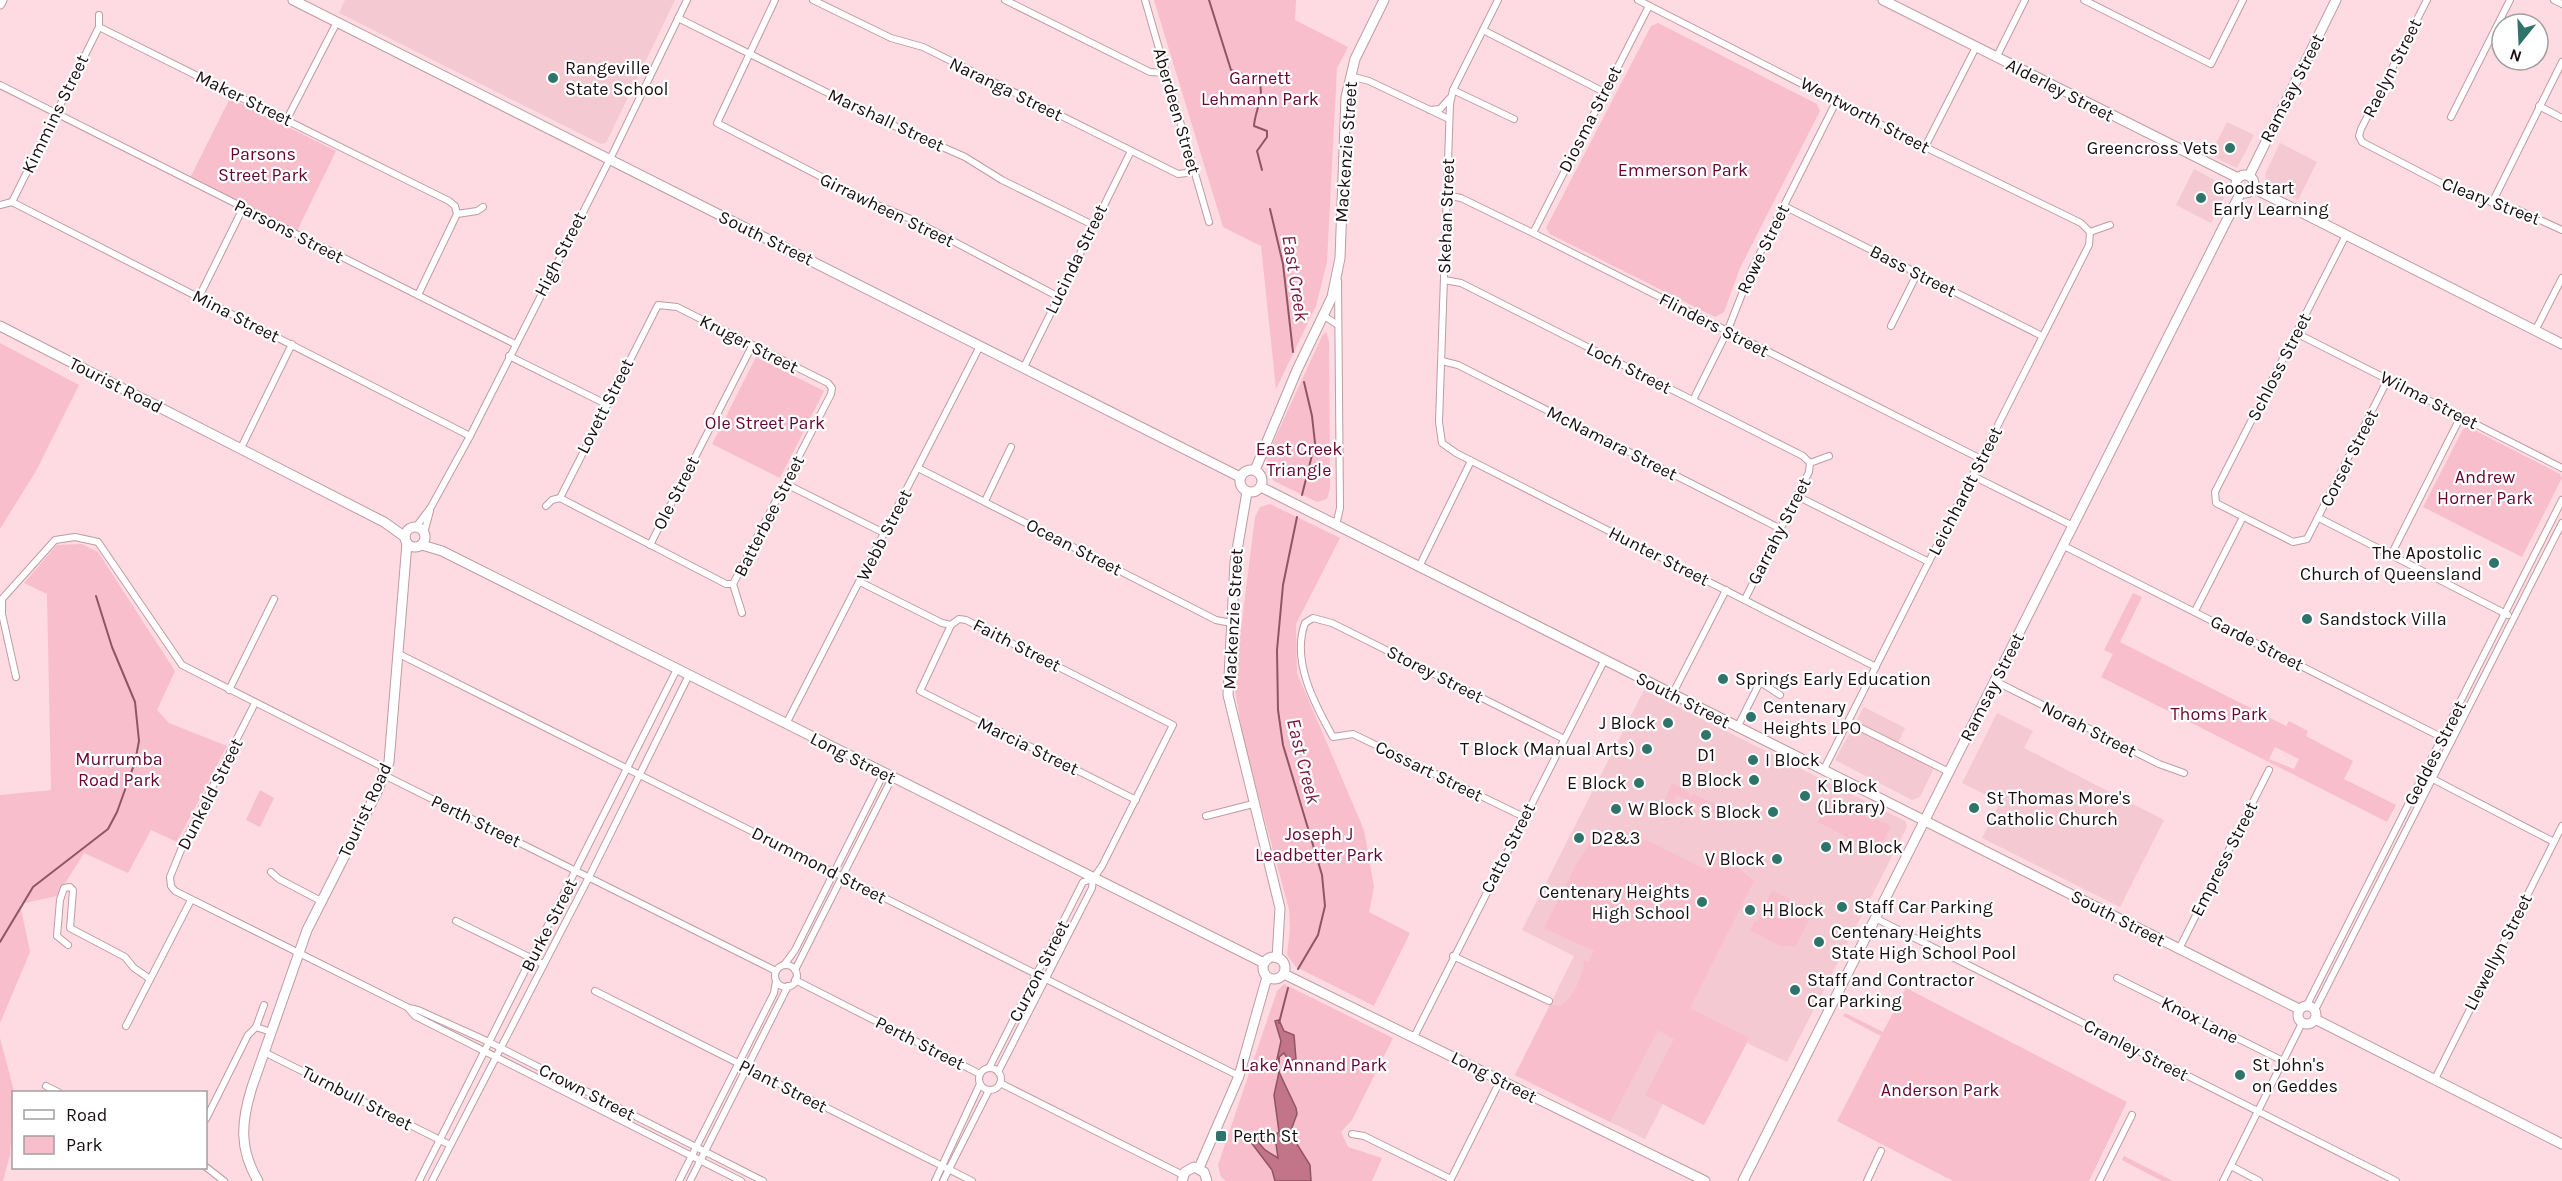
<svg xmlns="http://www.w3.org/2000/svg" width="2562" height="1181" viewBox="0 0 2562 1181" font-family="Karla,sans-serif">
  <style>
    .built { fill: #f4c9d2 }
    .green { fill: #f8becc; fill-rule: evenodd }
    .water { fill: #c27489; stroke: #8f5565; stroke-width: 1.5; fill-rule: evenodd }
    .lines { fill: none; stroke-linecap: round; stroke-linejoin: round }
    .stream { stroke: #8f5565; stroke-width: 2 }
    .street-casing { stroke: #be9ca4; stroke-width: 8 }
    .secondary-casing { stroke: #be9ca4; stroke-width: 11 }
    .street { stroke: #fff; stroke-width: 6 }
    .secondary { stroke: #fff; stroke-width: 9 }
    .poi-dot { fill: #2e746b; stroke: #fff; stroke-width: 2 }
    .labels { text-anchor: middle; stroke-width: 4.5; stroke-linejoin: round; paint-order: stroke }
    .poi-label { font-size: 18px; fill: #190d10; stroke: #fff; text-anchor: start }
    .street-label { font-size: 18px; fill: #190d10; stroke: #fff }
    .park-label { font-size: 18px; fill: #670430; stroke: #fff }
    .water-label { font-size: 20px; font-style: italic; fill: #7a1c3f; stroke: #fff }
  </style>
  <rect width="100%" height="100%" fill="#fedae2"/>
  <g class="built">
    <path d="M345 0H675L606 143 601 144 339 13Z"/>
    <path d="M2227 122 2254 135 2237 168 2210 155Z"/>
    <path d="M2280 143 2317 162 2298 200 2265 182 2266 172Z"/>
    <path d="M2194 169 2226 186 2227 191 2211 223 2176 205Z"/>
    <path d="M1644 690 1905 821 1907 827 1787 1062 1747 1043 1704 1125 1663 1104 1645 1139 1515 1075 1574 956 1522 930Z"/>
    <path d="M1864 707 1905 728 1898 743 1936 764 1920 797 1912 800 1835 760Z"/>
    <path d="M1997 713 2033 731 2024 748 2164 820 2120 907 1982 838 1998 807 1996 800 1962 783Z"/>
  </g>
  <g class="green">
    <path d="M1154 0H1296L1295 20 1348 47 1337 68 1327 262 1316 306 1276 389 1261 246 1223 227Z"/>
    <path d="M1658 23 1817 104 1820 111 1740 268 1724 312 1715 317 1550 234 1546 228 1651 26Z"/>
    <path d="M230 98 336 151 297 231 190 178Z"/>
    <path d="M1326 332 1329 341 1330 489 1327 499 1317 502 1274 481 1269 475 1266 458 1322 336Z"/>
    <path d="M0 343 79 385 36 471 0 529Z"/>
    <path d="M756 357 824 391 780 478 712 444Z"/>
    <path d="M2468 427 2560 474 2562 478 2522 557 2423 507 2463 429Z"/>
    <path d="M1270 504 1340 538 1296 624 1297 673 1364 830 1374 887 1369 912 1410 933 1374 1006 1296 967 1287 955 1290 929 1289 909 1243 739 1234 684 1255 517 1260 507Z"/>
    <path d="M82 544 98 552 175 671 157 710 169 723 227 746 177 842 151 830 128 873 84 853 57 896 20 904 30 952 0 1023V795L51 790 47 594 24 583 57 545Z"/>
    <path d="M2133 593 2142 597 2120 642 2286 726 2289 721 2308 731 2306 736 2353 761 2344 779 2396 805 2387 822 2101 677 2113 654 2104 650ZM2275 747 2299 759 2294 769 2269 759Z"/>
    <path d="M1672 783 1688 791 1690 797 1694 794 1721 807 1716 815 1677 795 1673 803 1665 800Z"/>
    <path d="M260 790 274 798 260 827 246 820Z"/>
    <path d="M1830 796 1891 826 1877 853 1818 822Z"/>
    <path d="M1599 829 1619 835 1623 829 1707 870 1716 850 1754 881 1690 1008 1749 1038 1704 1125 1645 1095 1674 1039 1658 1030 1610 1122 1515 1075 1551 1004 1559 1006C1572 1001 1584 974 1584 960L1588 962 1594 951 1544 928 1576 865Z"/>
    <path d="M1772 890 1815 914 1814 919 1810 918 1795 947 1778 945 1750 930 1755 921 1757 922Z"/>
    <path d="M1284 984 1393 1038 1352 1120 1341 1132 1348 1147 1382 1158 1372 1181H1226L1221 1177 1218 1165 1277 991Z"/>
    <path d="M1906 988 2127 1102 2089 1181H1953L1837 1121 1881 1036 1843 1016 1845 1013 1883 1032Z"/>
    <path d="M0 1038 14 1091 10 1155 3 1181H0Z"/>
    <path d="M2124 1156 2173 1181H2162L2122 1160Z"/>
  </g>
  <g class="water">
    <path d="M1279 1020 1284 1031 1294 1035 1296 1059 1289 1061 1284 1053 1277 1059 1281 1041 1275 1021Z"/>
    <path d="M1279 1072 1296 1108 1297 1114 1290 1133 1310 1165 1311 1181H1275L1272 1170 1250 1141 1251 1135C1260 1131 1266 1131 1274 1136L1279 1132 1274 1095ZM1260 1138 1276 1144 1278 1158 1265 1150 1258 1142Z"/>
  </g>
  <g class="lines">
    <g class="stream">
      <path d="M1209 0 1231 70 1259 80C1265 97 1255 110 1254 126L1267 131V137L1257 151 1262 170"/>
      <path d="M1270 209 1283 264 1293 352"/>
      <path d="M1302 495 1315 443 1312 416 1304 382"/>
      <path d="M1297 517 1283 585 1277 650 1278 710 1283 745 1322 875 1325 906 1318 935 1298 969"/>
      <path d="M0 942 33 887 108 829 117 812 135 762 139 741 135 702 112 647 96 596"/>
      <path d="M1279 1023 1288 988"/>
      <path d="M1279 1058V1073"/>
    </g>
    <g class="street-casing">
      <g id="street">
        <path d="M775 0 717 123 870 202 913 220 1057 296"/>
        <path d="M813 0 891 38 923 47 1178 174 1187 173 1192 163"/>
        <path d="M1005 0 1150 72 1166 73"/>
        <path d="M1145 0 1209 222"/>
        <path d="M1498 0 1453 90 1450 104 1439 422 1442 443 1456 453 1876 667"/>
        <path d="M1638 0 1925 147 2081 223 2090 232"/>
        <path d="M2084 0 2211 64 2243 0"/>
        <path d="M2427 0 2361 129 2359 136 2362 142 2458 192 2518 210 2562 230"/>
        <path d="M2554 0 2562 4"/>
        <path d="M99 15V27L449 201 455 206 457 214"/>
        <path d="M678 18 888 123 965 157 1002 180 1093 225"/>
        <path d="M1483 30 1604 92"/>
        <path d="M1996 58 2025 0"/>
        <path d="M1350 76 1369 81 1449 119"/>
        <path d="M0 85 515 344"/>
        <path d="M1453 90 1514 119"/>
        <path d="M2539 106 2562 118"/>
        <path d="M1430 110 1440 109 1450 98"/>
        <path d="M2451 117 2510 0"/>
        <path d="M287 119 337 22"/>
        <path d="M1925 147 1976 47"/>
        <path d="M1446 195 1461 198 1533 233 1981 459"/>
        <path d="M12 202 99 27"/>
        <path d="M2492 203 2562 62"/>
        <path d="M0 205 12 202 470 436"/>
        <path d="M1784 206 2042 336"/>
        <path d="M457 214 477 211 483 207"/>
        <path d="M1533 233 1649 6"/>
        <path d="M2346 235 2215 492 2216 503 2293 542 2307 539 2388 379"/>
        <path d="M1444 280 1461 283 1803 456 1810 463"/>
        <path d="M418 295 457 214"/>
        <path d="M199 297 243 208"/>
        <path d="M1324 316 1338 325"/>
        <path d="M1891 326 1917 274"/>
        <path d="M2535 331 2562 278"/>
        <path d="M2296 333 2562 468"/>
        <path d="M509 356 606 404"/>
        <path d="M1442 361 1458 365 1781 529"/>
        <path d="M1024 367 1131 151"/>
        <path d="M1693 400 1727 332 1751 271 1837 100"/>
        <path d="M241 448 292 344"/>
        <path d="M1810 463 1829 456"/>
        <path d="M918 468 1216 620 1231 623"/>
        <path d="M1973 476 2073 526"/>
        <path d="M786 484 884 533"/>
        <path d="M1797 496 1929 562"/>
        <path d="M560 498 726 584H733"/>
        <path d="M985 501 1011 447"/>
        <path d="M546 506 552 500 560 498 658 305 677 307 828 383 832 388 831 394 733 584 742 613"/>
        <path d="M2319 518 2508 615"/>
        <path d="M1336 525 1340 508 1338 281"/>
        <path d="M416 527 431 507 470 436 613 153 687 0"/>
        <path d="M424 533 430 511"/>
        <path d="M650 545 752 346"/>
        <path d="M2064 546 2451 742"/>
        <path d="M2391 555 2461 416"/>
        <path d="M1419 567 1471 461"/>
        <path d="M860 582 942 623 951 625 959 619 966 620 1173 725 1102 866 1093 879 1083 882 989 1068"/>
        <path d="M1745 599 1809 472 1810 463"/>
        <path d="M2195 611 2243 517"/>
        <path d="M951 625 920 691 1136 800"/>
        <path d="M399 654 1239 1076"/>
        <path d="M16 677 2 614V599L55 540 75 537 98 542 182 665 381 766 384 775 776 971"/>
        <path d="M1995 681 2159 764 2184 773"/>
        <path d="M229 690 274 599"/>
        <path d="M1672 695 1726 590"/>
        <path d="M255 703 183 845 170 877 171 886 175 891 409 1008 418 1010 489 1042 763 1181"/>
        <path d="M1849 722 1949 772"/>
        <path d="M786 724 980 346"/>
        <path d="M1737 728 1760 682 1780 695"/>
        <path d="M1824 769 2089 245 2090 232 2110 225"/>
        <path d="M2429 777 2554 842"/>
        <path d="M1206 816 1253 804"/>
        <path d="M1524 817 1353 734 1333 737C1315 705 1291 661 1305 623L1313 618 1332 623 1564 739"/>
        <path d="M271 872 279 879 321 901"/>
        <path d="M1877 919 2396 1181"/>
        <path d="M456 921 543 964"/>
        <path d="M68 945 57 936 60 900 64 888 70 887 73 890 70 928 125 957 134 968 150 979"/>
        <path d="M2179 949 2269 770"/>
        <path d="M1453 956 1549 1001"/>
        <path d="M784 965 795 950 884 773"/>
        <circle cx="786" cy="976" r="11"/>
        <path d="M795 970 892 778"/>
        <path d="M2117 978 2283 1061"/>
        <path d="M795 980 980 1074"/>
        <path d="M595 991 972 1181"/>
        <path d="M2307 1005 2562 500"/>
        <path d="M409 1009 415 1016 741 1181"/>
        <path d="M2315 1010 2562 523"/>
        <path d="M126 1026 191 900"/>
        <path d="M256 1027 264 1005"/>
        <path d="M1414 1037 1604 661"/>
        <path d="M264 1052 450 1145"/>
        <circle cx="990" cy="1079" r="11"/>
        <path d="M998 1072 1092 888 1093 879"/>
        <path d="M2435 1079 2562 826"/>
        <path d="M1000 1083 1183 1175"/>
        <path d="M46 1086 58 1092"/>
        <path d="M206 1119 248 1035 256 1027 271 1032"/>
        <path d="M1352 1134 1364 1136 1451 1179"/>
        <path d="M2231 1166 2259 1181"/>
        <path d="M206 1167 224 1181"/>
        <path d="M419 1181 677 669"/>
        <path d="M432 1181 589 877 689 675"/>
        <path d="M679 1181 774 993 776 981"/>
        <path d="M690 1181 788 986"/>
        <path d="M935 1181 980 1084"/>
        <path d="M943 1181 989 1090"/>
        <path d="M1450 1181 1500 1081"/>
        <path d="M1867 1181 1881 1151"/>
        <path d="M2099 1181 2132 1115"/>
        <path d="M2223 1181 2302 1023"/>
      </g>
    </g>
    <g class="secondary-casing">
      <g id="secondary">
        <path d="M293 0 1240 477"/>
        <path d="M1883 0 2238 178"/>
        <path d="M0 4 2 0"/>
        <circle cx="2245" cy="184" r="9"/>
        <path d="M2249 176 2336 0"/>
        <path d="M2253 188 2562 344"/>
        <path d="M0 326 384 522 405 537"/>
        <circle cx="1251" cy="481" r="11"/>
        <path d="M1255 470 1297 370 1332 297 1340 258 1346 97 1355 59 1384 0"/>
        <path d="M1261 487 2299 1009"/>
        <path d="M1247 492 1235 562 1228 695 1280 908 1277 958"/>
        <circle cx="415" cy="537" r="10"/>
        <path d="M422 545 442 551 1264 963"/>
        <circle cx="1274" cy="968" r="11"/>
        <path d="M1284 974 1705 1181"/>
        <circle cx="2307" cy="1015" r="9"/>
        <path d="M2315 1019 2562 1144"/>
        <path d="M1199 1168 1239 1076 1267 977"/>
        <path d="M258 1181C239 1149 241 1122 252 1087L307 930 377 792 389 762 407 543"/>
        <path d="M1182 1181 1185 1172 1194 1167 1204 1172 1207 1181"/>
        <path d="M1743 1181 2241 192"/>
      </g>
    </g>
    <use href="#street" class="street"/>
    <use href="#secondary" class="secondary"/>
  </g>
  <g class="poi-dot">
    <circle cx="553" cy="78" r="6"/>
    <circle cx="2230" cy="148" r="6"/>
    <circle cx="2201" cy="198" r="6"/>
    <circle cx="2494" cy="563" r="6"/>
    <circle cx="2307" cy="619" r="6"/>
    <circle cx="1723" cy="679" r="6"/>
    <circle cx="1751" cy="717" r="6"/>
    <circle cx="1668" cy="723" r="6"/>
    <circle cx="1706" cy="735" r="6"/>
    <circle cx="1647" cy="749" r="6"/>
    <circle cx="1753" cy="760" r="6"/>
    <circle cx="1754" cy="780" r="6"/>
    <circle cx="1639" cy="783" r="6"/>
    <circle cx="1805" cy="796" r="6"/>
    <circle cx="1974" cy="808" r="6"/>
    <circle cx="1616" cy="809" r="6"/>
    <circle cx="1773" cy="812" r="6"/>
    <circle cx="1579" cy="838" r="6"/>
    <circle cx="1826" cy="847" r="6"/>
    <circle cx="1777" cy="859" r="6"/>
    <circle cx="1702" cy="902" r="6"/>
    <circle cx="1842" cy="907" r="6"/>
    <circle cx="1750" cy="910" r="6"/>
    <circle cx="1819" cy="942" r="6"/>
    <circle cx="1795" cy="990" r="6"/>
    <circle cx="2240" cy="1075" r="6"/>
    <rect x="1215" y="1130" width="12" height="12" rx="3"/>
  </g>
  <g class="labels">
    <g class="poi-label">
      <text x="565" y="74">Rangeville<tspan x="565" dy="21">State School</tspan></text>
      <text x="2218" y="154" text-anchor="end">Greencross Vets</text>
      <text x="2213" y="194">Goodstart<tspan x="2213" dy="21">Early Learning</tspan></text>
      <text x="2482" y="559" text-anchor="end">The Apostolic<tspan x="2482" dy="21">Church of Queensland</tspan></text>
      <text x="2319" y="625">Sandstock Villa</text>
      <text x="1735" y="685">Springs Early Education</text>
      <text x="1763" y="713">Centenary<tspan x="1763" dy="21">Heights LPO</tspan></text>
      <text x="1656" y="729" text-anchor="end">J Block</text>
      <text x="1635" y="755" text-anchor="end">T Block (Manual Arts)</text>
      <text x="1706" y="761" text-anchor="middle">D1</text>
      <text x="1765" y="766">I Block</text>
      <text x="1742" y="786" text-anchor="end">B Block</text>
      <text x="1627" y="789" text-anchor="end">E Block</text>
      <text x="1817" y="792">K Block<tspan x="1817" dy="21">(Library)</tspan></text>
      <text x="1986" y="804">St Thomas More's<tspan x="1986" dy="21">Catholic Church</tspan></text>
      <text x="1628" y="815">W Block</text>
      <text x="1761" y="818" text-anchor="end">S Block</text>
      <text x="1591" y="844">D2&amp;3</text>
      <text x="1838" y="853">M Block</text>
      <text x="1765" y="865" text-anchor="end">V Block</text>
      <text x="1690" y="898" text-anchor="end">Centenary Heights<tspan x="1690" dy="21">High School</tspan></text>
      <text x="1854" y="913">Staff Car Parking</text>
      <text x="1762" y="916">H Block</text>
      <text x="1831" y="938">Centenary Heights<tspan x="1831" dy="21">State High School Pool</tspan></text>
      <text x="1807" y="986">Staff and Contractor<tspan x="1807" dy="21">Car Parking</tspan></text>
      <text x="2252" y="1071">St John's<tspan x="2252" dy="21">on Geddes</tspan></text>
      <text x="1233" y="1142">Perth St</text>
    </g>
    <g class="street-label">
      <text transform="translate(2392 68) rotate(-63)" y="6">Raelyn Street</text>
      <text transform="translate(2292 88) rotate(-63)" y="6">Ramsay Street</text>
      <text transform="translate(1006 89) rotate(26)" y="6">Naranga Street</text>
      <text transform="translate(2060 90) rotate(27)" y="6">Alderley Street</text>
      <text transform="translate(244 98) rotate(26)" y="6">Maker Street</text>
      <text transform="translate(1177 111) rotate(74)" y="6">Aberdeen Street</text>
      <text transform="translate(55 114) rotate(-64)" y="6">Kimmins Street</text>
      <text transform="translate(1865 115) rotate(28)" y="6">Wentworth Street</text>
      <text transform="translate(1590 119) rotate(-63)" y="6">Diosma Street</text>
      <text transform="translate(886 120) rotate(25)" y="6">Marshall Street</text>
      <text transform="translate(1346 152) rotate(-86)" y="6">Mackenzie Street</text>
      <text transform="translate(2491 201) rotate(21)" y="6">Cleary Street</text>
      <text transform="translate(887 210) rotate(26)" y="6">Girrawheen Street</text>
      <text transform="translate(1446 216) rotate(-88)" y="6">Skehan Street</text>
      <text transform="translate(289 231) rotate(27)" y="6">Parsons Street</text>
      <text transform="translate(766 238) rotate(26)" y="6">South Street</text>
      <text transform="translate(1763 249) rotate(-64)" y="6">Rowe Street</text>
      <text transform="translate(560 254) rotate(-63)" y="6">High Street</text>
      <text transform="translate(1076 259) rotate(-64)" y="6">Lucinda Street</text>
      <text transform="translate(1913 271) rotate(27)" y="6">Bass Street</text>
      <text transform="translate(236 316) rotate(27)" y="6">Mina Street</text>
      <text transform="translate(1714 325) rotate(27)" y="6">Flinders Street</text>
      <text transform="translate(749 344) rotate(27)" y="6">Kruger Street</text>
      <text transform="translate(2279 367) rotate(-63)" y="6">Schloss Street</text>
      <text transform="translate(1629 368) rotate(27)" y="6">Loch Street</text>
      <text transform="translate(116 385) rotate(27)" y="6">Tourist Road</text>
      <text transform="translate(2429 400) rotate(27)" y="6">Wilma Street</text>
      <text transform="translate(605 406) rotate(-63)" y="6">Lovett Street</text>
      <text transform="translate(1612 443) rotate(27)" y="6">McNamara Street</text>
      <text transform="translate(2349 458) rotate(-63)" y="6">Corser Street</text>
      <text transform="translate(1965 491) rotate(-63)" y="6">Leichhardt Street</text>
      <text transform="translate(676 493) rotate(-63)" y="6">Ole Street</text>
      <text transform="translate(769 516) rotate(-63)" y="6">Batterbee Street</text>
      <text transform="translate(1779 531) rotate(-63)" y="6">Garrahy Street</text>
      <text transform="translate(884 535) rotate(-63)" y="6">Webb Street</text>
      <text transform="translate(1074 547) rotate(27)" y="6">Ocean Street</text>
      <text transform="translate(1659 556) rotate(27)" y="6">Hunter Street</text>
      <text transform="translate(1233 619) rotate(-87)" y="6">Mackenzie Street</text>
      <text transform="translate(2257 643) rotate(27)" y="6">Garde Street</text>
      <text transform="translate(1017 645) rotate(27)" y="6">Faith Street</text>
      <text transform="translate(1435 674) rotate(27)" y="6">Storey Street</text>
      <text transform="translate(1992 687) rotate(-63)" y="6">Ramsay Street</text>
      <text transform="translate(1683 700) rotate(27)" y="6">South Street</text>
      <text transform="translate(2089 729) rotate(27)" y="6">Norah Street</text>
      <text transform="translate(1028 746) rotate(26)" y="6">Marcia Street</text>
      <text transform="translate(2435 753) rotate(-63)" y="6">Geddes Street</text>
      <text transform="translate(853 758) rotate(27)" y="6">Long Street</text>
      <text transform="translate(1429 771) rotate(26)" y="6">Cossart Street</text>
      <text transform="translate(210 794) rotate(-63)" y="6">Dunkeld Street</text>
      <text transform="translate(365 810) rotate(-65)" y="6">Tourist Road</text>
      <text transform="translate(476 821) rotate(26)" y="6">Perth Street</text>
      <text transform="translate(1508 848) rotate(-63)" y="6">Catto Street</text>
      <text transform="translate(2224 859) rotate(-63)" y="6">Empress Street</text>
      <text transform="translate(819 865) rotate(27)" y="6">Drummond Street</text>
      <text transform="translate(2118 918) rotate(27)" y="6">South Street</text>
      <text transform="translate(549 925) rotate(-63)" y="6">Burke Street</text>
      <text transform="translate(2498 952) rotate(-63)" y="6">Llewellyn Street</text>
      <text transform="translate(1039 971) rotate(-63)" y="6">Curzon Street</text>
      <text transform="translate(2200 1020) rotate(27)" y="6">Knox Lane</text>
      <text transform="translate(920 1043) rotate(27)" y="6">Perth Street</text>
      <text transform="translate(2136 1050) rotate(27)" y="6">Cranley Street</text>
      <text transform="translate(1494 1077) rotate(27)" y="6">Long Street</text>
      <text transform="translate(783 1086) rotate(27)" y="6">Plant Street</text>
      <text transform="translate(587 1092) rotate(27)" y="6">Crown Street</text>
      <text transform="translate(357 1098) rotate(27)" y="6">Turnbull Street</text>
    </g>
    <g class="park-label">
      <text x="1260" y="84">Garnett<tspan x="1260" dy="21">Lehmann Park</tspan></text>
      <text x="263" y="160">Parsons<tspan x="263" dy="21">Street Park</tspan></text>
      <text x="1683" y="176">Emmerson Park</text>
      <text x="765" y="429">Ole Street Park</text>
      <text x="1299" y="455">East Creek<tspan x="1299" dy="21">Triangle</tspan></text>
      <text x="2485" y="483">Andrew<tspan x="2485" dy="21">Horner Park</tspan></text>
      <text x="2219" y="720">Thoms Park</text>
      <text x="119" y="765">Murrumba<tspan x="119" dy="21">Road Park</tspan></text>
      <text x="1319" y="840">Joseph J<tspan x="1319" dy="21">Leadbetter Park</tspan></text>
      <text x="1314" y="1071">Lake Annand Park</text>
      <text x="1940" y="1096">Anderson Park</text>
    </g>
    <g class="water-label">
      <text transform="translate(1296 278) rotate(81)" y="7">East Creek</text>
      <text transform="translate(1304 761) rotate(76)" y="7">East Creek</text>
    </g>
  </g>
  <rect x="12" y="1091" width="195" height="78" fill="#ffffff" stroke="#a39e9f" stroke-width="1.5"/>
  <rect x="24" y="1110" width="30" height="9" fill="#ffffff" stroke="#a39e9f" stroke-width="1.5"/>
  <text x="66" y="1121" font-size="18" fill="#190d10">Road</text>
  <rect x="24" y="1136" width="30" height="18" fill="#f8becc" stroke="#a39e9f" stroke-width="1.5"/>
  <text x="66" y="1151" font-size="18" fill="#190d10">Park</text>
  <g transform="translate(2520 42) rotate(198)"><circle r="28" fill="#ffffff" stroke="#a39e9f" stroke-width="1.5"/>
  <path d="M0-4.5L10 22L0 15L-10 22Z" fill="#2e746b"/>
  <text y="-9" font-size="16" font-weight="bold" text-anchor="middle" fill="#190d10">N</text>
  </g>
</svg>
